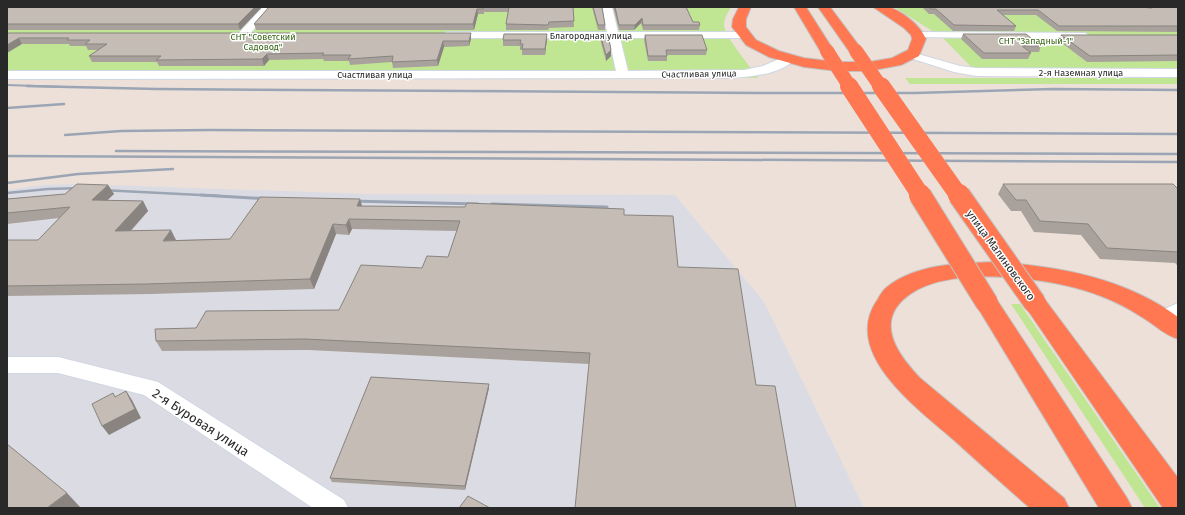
<svg xmlns="http://www.w3.org/2000/svg" width="1185" height="515" viewBox="0 0 1185 515" font-family="'Fira Sans',sans-serif">
  <style>
    .industrial { fill: #dbdbe4 }
    .green { fill: #c0e693 }
    .lines { fill: none; stroke-linecap: round; stroke-linejoin: round }
    .minor-casing { stroke: #cfd7e3; stroke-width: 2 }
    .highway-casing { stroke: #c3c3c3; stroke-width: 2 }
    .minor { fill: #fff; fill-rule: evenodd }
    .highway { fill: #ff7851; fill-rule: evenodd }
    .rail-far2 { stroke: #9ca5b4; stroke-width: 2 }
    .rail-far1 { stroke: #9ca5b4; stroke-width: 2.5 }
    .rail { stroke: #9ca5b4; stroke-width: 3 }
    .highway-bridge-far2-casing { stroke: #c3c3c3; stroke-width: 14; stroke-linecap: butt }
    .highway-bridge-far1-casing { stroke: #c3c3c3; stroke-width: 18; stroke-linecap: butt }
    .highway-bridge-casing { stroke: #c3c3c3; stroke-width: 24; stroke-linecap: butt }
    .highway-bridge-far2 { stroke: #ff7851; stroke-width: 14 }
    .highway-bridge-far1 { stroke: #ff7851; stroke-width: 18 }
    .highway-bridge { stroke: #ff7851; stroke-width: 22 }
    .wall { fill: #a9a29c }
    .shaded-wall { fill: #89847f }
    .building { fill: #c4bcb5; stroke: #89847f }
    .labels { text-anchor: middle; stroke-width: 3; stroke-linejoin: round; paint-order: stroke }
    .far-street-label { font-size: 9px; fill: #292929; stroke: #fff }
    .far-park-label { font-size: 9px; fill: #396816; stroke: #fff }
    .street-label { font-size: 11px; fill: #292929; stroke: #fff }
    .near-street-label { font-size: 13px; fill: #292929; stroke: #fff }
  </style>
  <rect width="100%" height="100%" fill="#ece0d9"/>
  <path class="industrial" d="M77 184 368 194 675 195 764 302 864 508H7V190L42 185Z"/>
  <g class="green">
    <path d="M7 7H731C728 13 724 18 724 25 724 36 751 67 758 78L7 77Z"/>
    <path d="M894 7H1178V75L976 72 942 37Z"/>
    <path d="M905 78H1178V84H910Z"/>
    <path d="M1011 304H1020L1160 508H1145Z"/>
  </g>
  <g class="lines">
    <g class="minor-casing">
      <g id="minor">
        <path d="M263 7H274L247 37H239L238 35 239 33Z"/>
        <path d="M602 7H612L618 32H744L749 35 744 38H620L628 71 744 70 763 66 788 55 792 57 794 59C782 76 740 78 721 78L7 79V71H616L609 38H446L441 35 446 32H607Z"/>
        <path d="M918 32 1085 33 1090 36 1085 39 914 37 913 35 914 33Z"/>
        <path d="M911 52 960 66 976 68 1178 69V77L976 76 954 72 907 57 905 55 907 53Z"/>
        <path d="M1178 303V319L1163 325 1156 323 1153 318 1156 313Z"/>
        <path d="M7 357H58L158 382 344 500 348 508H313L144 395 58 373H7Z"/>
      </g>
    </g>
    <g class="highway-casing">
      <g id="highway">
        <path d="M739 7H751L746 19V27L756 40 779 51 804 58 837 62H869L892 58 908 50 912 39 911 35 904 28 873 7C878 7 885 6 889 7 903 12 920 25 926 39L919 56 901 65 869 71H837L804 67 769 57 746 45 732 27 733 19Z"/>
        <path d="M794 7H806L834 51 832 54 827 55 822 54Z"/>
        <path d="M818 7H830L863 51 861 54 856 55 851 54Z"/>
        <path d="M994 262C1059 266 1125 278 1178 317V339C1165 335 1156 326 1145 319 1124 305 1100 294 1076 288 1030 276 927 263 896 308 880 333 904 361 920 378L1064 498 1069 508H1030C1005 486 980 464 955 441 920 410 839 353 878 299 880 295 883 290 887 287 916 264 959 263 994 262Z"/>
        <path d="M987 295 995 297 1127 498 1132 508H1099L975 303 979 297Z"/>
        <path d="M1035 295 1043 297 1178 478V508H1163L1027 309 1023 303 1027 297Z"/>
      </g>
    </g>
    <use href="#minor" class="minor"/>
    <use href="#highway" class="highway"/>
    <path class="rail-far2" d="M7 85 64 87"/>
    <g class="rail-far1">
      <path d="M27 86 157 89 760 93H915L1053 89 1178 90"/>
      <path d="M7 108 64 104"/>
      <path d="M65 135 121 131 210 130 1178 134"/>
      <path d="M116 151 1178 154"/>
      <path d="M7 156 1178 162"/>
      <path d="M7 183 78 174 173 169"/>
      <path d="M101 190 220 196"/>
      <path d="M7 193 48 189 83 188"/>
    </g>
    <g class="rail">
      <path d="M201 195 270 199"/>
      <path d="M350 201 478 204"/>
      <path d="M492 204 607 207"/>
    </g>
    <g class="highway-bridge-far2-casing">
      <g id="highway-bridge-far2">
        <path d="M827 51 850 87"/>
        <path d="M856 51 881 87"/>
      </g>
    </g>
    <g class="highway-bridge-far1-casing">
      <g id="highway-bridge-far1">
        <path d="M849 86 921 196"/>
        <path d="M881 86 959 196"/>
      </g>
    </g>
    <g class="highway-bridge-casing">
      <g id="highway-bridge">
        <path d="M920 195 987 303"/>
        <path d="M959 195 1035 303"/>
      </g>
    </g>
    <use href="#highway-bridge-far2" class="highway-bridge-far2"/>
    <use href="#highway-bridge-far1" class="highway-bridge-far1"/>
    <use href="#highway-bridge" class="highway-bridge"/>
  </g>
  <g class="wall">
    <path d="M7 7H262L240 30H7Z"/>
    <path d="M269 7H573L574 27 549 28 548 30H506V24L508 12H484V14H478L474 30H256L254 24Z"/>
    <path d="M592 7H602L605 25V30H598Z"/>
    <path d="M613 7H686L693 22 700 25 699 30H643L641 23 634 30H619Z"/>
    <path d="M922 7H1178V32L1057 31 1036 15H1003L1016 26 1014 31H953L934 14H929Z"/>
    <path d="M7 33H471V39L469 46 444 47 438 66 393 68 392 62 350 65 349 61H324L323 59 269 60 264 66H159L157 62H92L89 56 98 50H88L86 46H70L69 44H22Z"/>
    <path d="M600 34 611 56 606 61 600 39Z"/>
    <path d="M963 34 1041 46 1039 52H1029L1031 53 1028 59H982L961 39Z"/>
    <path d="M645 35 707 50 706 55H667V61H648L644 40Z"/>
    <path d="M1061 35H1178V61L1087 62 1058 40Z"/>
    <path d="M547 39 545 55H522V50H520V46H503V40Z"/>
    <path d="M1003 184 1178 189V266L1175 263 1100 259 1081 235 1034 232 1021 211H1011L998 194Z"/>
    <path d="M108 185 114 194 107 200 143 201 148 211 131 231 176 240 230 239 362 206 624 215 678 267 756 385 796 508 589 364 309 350 162 351 156 341 196 328 339 310 422 268 448 257 457 231 352 229 349 235 336 234 314 289 151 294 7 296V240H38L59 218 7 224V199L65 194Z"/>
    <path d="M489 388 465 490 332 482 330 478Z"/>
  </g>
  <g class="shaded-wall">
    <path d="M255 7H262L240 30 238 24Z"/>
    <path d="M477 9 478 14 474 30 473 24Z"/>
    <path d="M642 18 641 23 634 30 635 25Z"/>
    <path d="M471 33V39L469 46V41Z"/>
    <path d="M547 34V39L545 55V49Z"/>
    <path d="M19 38 22 44 7 53V45Z"/>
    <path d="M443 41 444 47 438 66 437 60Z"/>
    <path d="M611 50V56L606 61V55Z"/>
    <path d="M267 54 269 60 264 66 262 59Z"/>
    <path d="M108 185 114 194 97 210 92 200Z"/>
    <path d="M360 199 363 209 357 206Z"/>
    <path d="M143 201 148 211 121 241 115 231Z"/>
    <path d="M349 219 352 229 349 235 346 225Z"/>
    <path d="M333 224 336 234 314 289 310 279Z"/>
    <path d="M171 230 176 240 163 241Z"/>
    <path d="M489 384V388L465 490V486Z"/>
    <path d="M126 391 132 400 141 418 109 435 102 426Z"/>
    <path d="M67 493 81 508H47Z"/>
  </g>
  <g class="building">
    <path d="M7 7H255L238 24H7Z"/>
    <path d="M269 7H484L483 9H477L473 24H254Z"/>
    <path d="M509 7H573L574 21 549 22 548 25 506 24Z"/>
    <path d="M593 7H602L605 25H598Z"/>
    <path d="M615 7H686L693 22H699L700 25H643L642 18 635 25H619Z"/>
    <path d="M929 7H1139L1152 8V7H1178V26H1059L1038 10H997L1016 26 954 25 936 9H931Z"/>
    <path d="M7 33H471L469 41H443L437 60 392 62 393 56 348 59 351 55H322L324 53 267 54 262 59 156 60 161 56H89L107 44H85L90 40H67L69 38H19L7 45Z"/>
    <path d="M504 34H547L545 49H522L523 44H520L521 40H503Z"/>
    <path d="M600 34H608L611 50 606 55Z"/>
    <path d="M963 34H1026L1041 46H1022L1031 53H984Z"/>
    <path d="M645 35H702L707 50H666L667 56H648Z"/>
    <path d="M1061 35H1178V55L1090 56Z"/>
    <path d="M77 184 108 185 92 200 143 201 115 231 171 230 163 241 230 239 260 197 360 199 357 206 465 207 467 203 624 209V215L673 216 678 267 738 269 756 385 775 386 796 508H575L590 353 305 339 156 341 155 329 196 328 206 311 339 310 361 265 422 268 427 256 448 257 460 221 349 219 346 225 333 224 310 279 145 284 7 286V240H38L70 207 7 213V199L65 194Z"/>
    <path d="M1003 184H1173L1178 189V252L1107 248 1088 224 1040 221 1026 200H1016Z"/>
    <path d="M371 377 489 384 465 486 330 478Z"/>
    <path d="M126 391 135 409 102 426 92 404 113 393 115 397Z"/>
    <path d="M7 444 67 493 47 508H7Z"/>
    <path d="M468 496 490 508H459Z"/>
  </g>
  <g class="labels">
    <g class="far-street-label">
      <text x="591" y="39">Благородная улица</text>
      <text x="1081" y="76">2-я Наземная улица</text>
      <text transform="translate(699 74) rotate(-1)" y="3">Счастливая улица</text>
      <text x="375" y="78">Счастливая улица</text>
    </g>
    <g class="far-park-label">
      <text x="263" y="40">СНТ "Советский<tspan x="263" dy="10">Садовод"</tspan></text>
      <text x="1036" y="44">СНТ "Западный-1"</text>
    </g>
    <g class="street-label">
      <text transform="translate(1001 255) rotate(54)" y="4">улица Малиновского</text>
    </g>
    <g class="near-street-label">
      <text transform="translate(201 422) rotate(33)" y="5">2-я Буровая улица</text>
    </g>
  </g>
  <rect width="1185" height="515" fill="none" stroke="#292929" stroke-width="16"/>
</svg>
